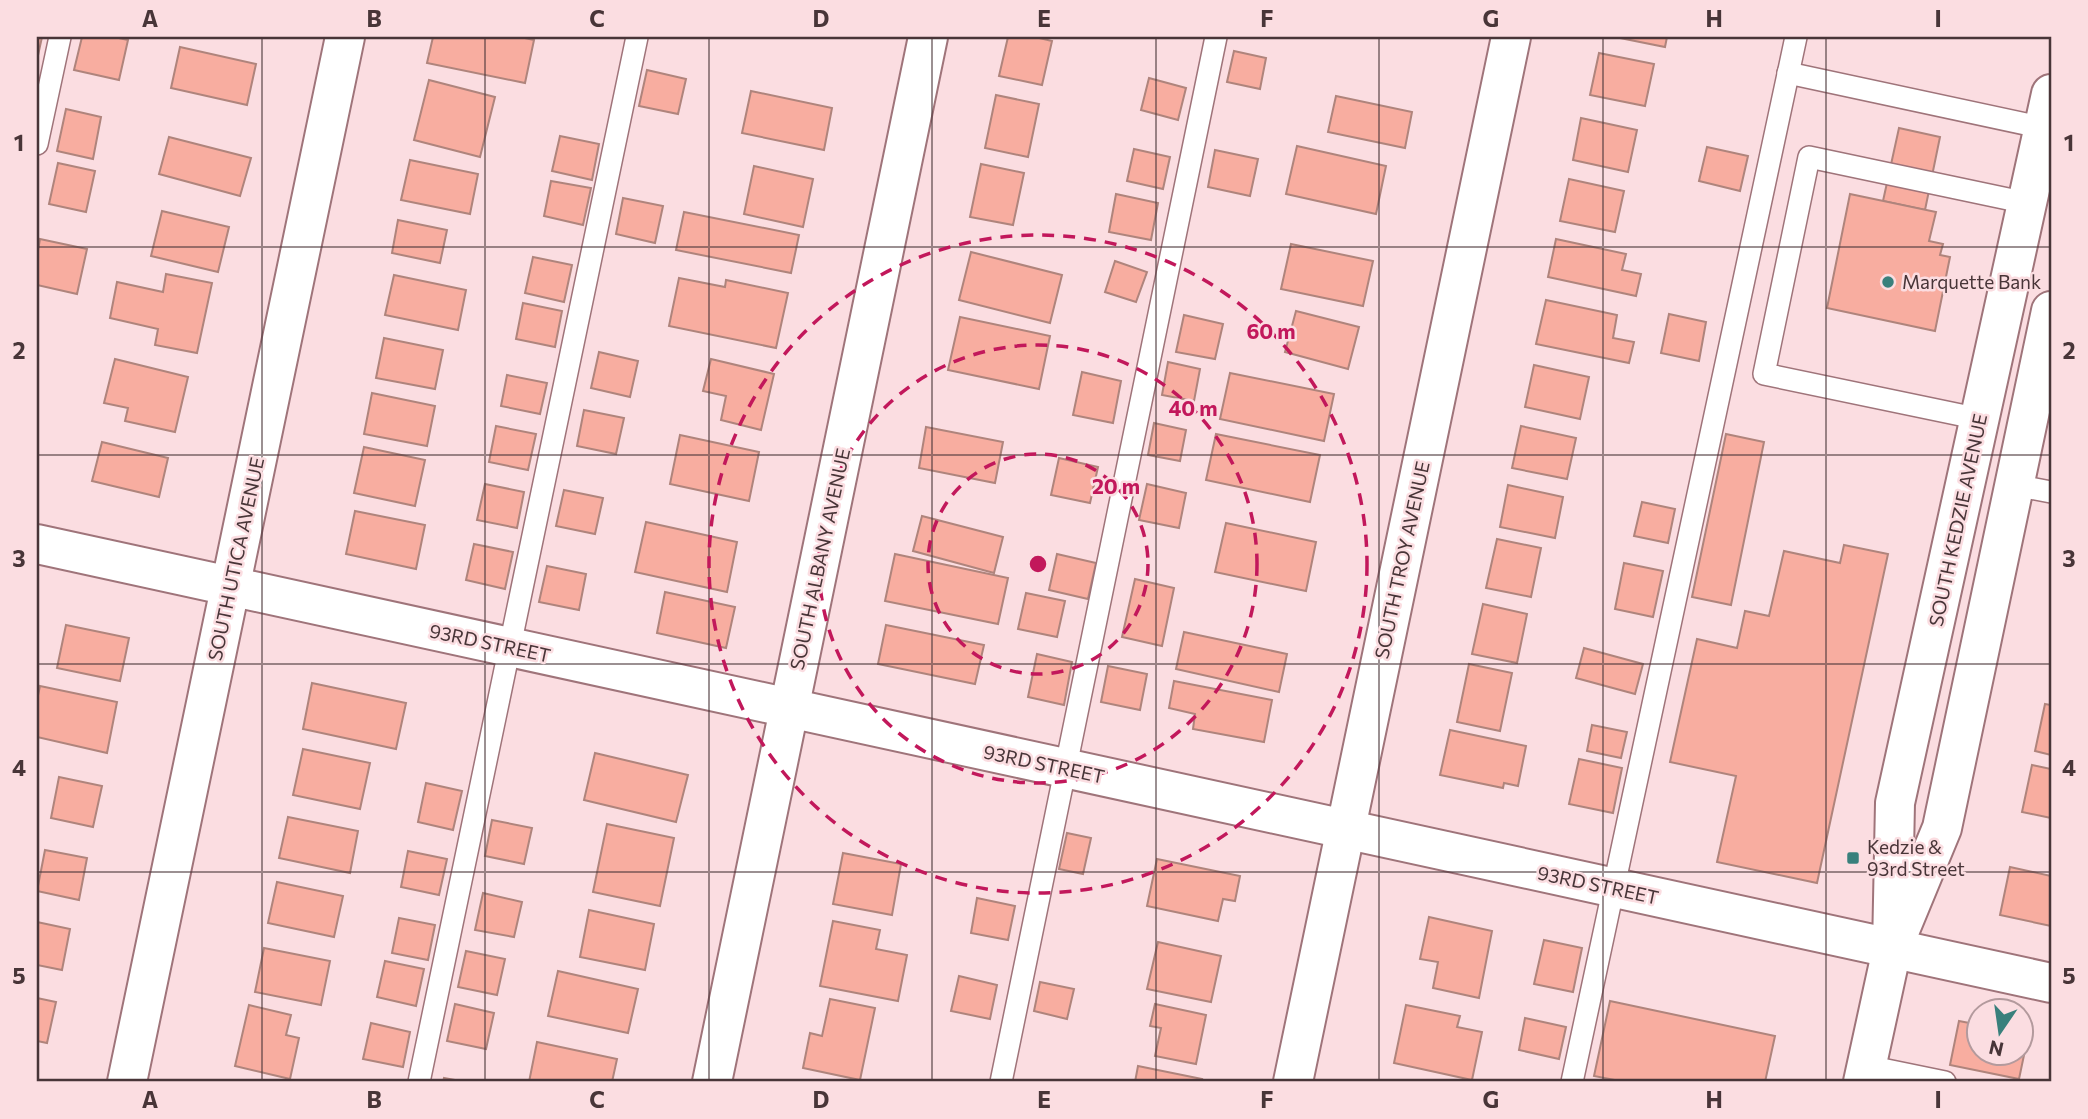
<svg xmlns="http://www.w3.org/2000/svg" width="2088" height="1119" viewBox="0 0 2088 1119" font-family="Commissioner,sans-serif">
  <style>
    .building { fill: #f8ada0; stroke: #af847c; stroke-width: 2 }
    .lines { fill: none; stroke-linecap: round; stroke-linejoin: round }
    .service-casing { stroke: #9f747a; stroke-width: 24 }
    .minor-casing { stroke: #9f747a; stroke-width: 42 }
    .secondary-casing { stroke: #9f747a; stroke-width: 42 }
    .service { stroke: #fff; stroke-width: 21 }
    .minor { stroke: #fff; stroke-width: 38 }
    .secondary { stroke: #fff; stroke-width: 38 }
    .grid { fill: none; stroke: #483538; stroke-width: 2; stroke-opacity: 0.55 }
    .ring { fill: none; stroke: #c2185b; stroke-width: 3.5; stroke-dasharray: 12 9 }
    .poi-dot { fill: #39807c; stroke: #fbdde1; stroke-width: 2.5 }
    .labels { text-anchor: middle; stroke-width: 5; stroke-linejoin: round; paint-order: stroke }
    .poi-label { font-size: 19px; fill: #483538; stroke: #fbdde1; text-anchor: start }
    .street-label { font-size: 19px; fill: #483538; stroke: #fbdde1 }
    .centre { fill: #c2185b; stroke: #fbdde1; stroke-width: 3.5 }
    .ring-label { font-size: 21px; text-anchor: middle; font-weight: bold; fill: #c2185b; stroke: #fbdde1; stroke-width: 5; stroke-linejoin: round; paint-order: stroke }
    .neatline { fill: none; stroke: #483538; stroke-width: 2.5 }
    .grid-label { font-size: 23px; text-anchor: middle; font-weight: bold; fill: #483538 }
  </style>
  <rect width="100%" height="100%" fill="#fbdde1"/>
  <g class="building">
    <path d="M37 37H42L37 60Z"/>
    <path d="M82 37H114L128 40 119 80 74 70Z"/>
    <path d="M433 37H520L534 40 525 83 427 63Z"/>
    <path d="M1008 37H1035L1052 41 1042 85 999 76Z"/>
    <path d="M1615 37H1667L1665 47Z"/>
    <path d="M180 47 256 64 247 105 171 88Z"/>
    <path d="M1234 51 1266 58 1260 89 1227 82Z"/>
    <path d="M1599 53 1654 64 1645 106 1590 95Z"/>
    <path d="M647 70 686 79 678 114 639 106Z"/>
    <path d="M1149 78 1186 88 1178 120 1141 110Z"/>
    <path d="M429 80 495 97 480 157 414 140Z"/>
    <path d="M751 91 832 108 824 150 742 133Z"/>
    <path d="M996 95 1039 104 1028 157 985 148Z"/>
    <path d="M1336 96 1412 112 1405 148 1328 132Z"/>
    <path d="M66 109 101 117 93 159 57 151Z"/>
    <path d="M1581 118 1637 130 1628 172 1573 160Z"/>
    <path d="M1899 128 1940 137 1925 210 1883 201Z"/>
    <path d="M560 136 599 144 592 180 552 171Z"/>
    <path d="M169 137 251 158 240 196 159 174Z"/>
    <path d="M1297 146 1386 166 1376 214 1286 194Z"/>
    <path d="M1707 147 1748 156 1740 191 1699 181Z"/>
    <path d="M1134 149 1170 157 1163 189 1127 181Z"/>
    <path d="M1215 150 1258 159 1250 196 1208 187Z"/>
    <path d="M410 160 478 174 470 214 401 200Z"/>
    <path d="M58 163 95 171 86 212 49 204Z"/>
    <path d="M981 164 1024 173 1013 225 970 217Z"/>
    <path d="M754 166 813 179 803 227 744 214Z"/>
    <path d="M1569 179 1624 191 1615 232 1560 221Z"/>
    <path d="M551 181 591 188 583 225 544 216Z"/>
    <path d="M1116 194 1158 203 1151 240 1109 232Z"/>
    <path d="M1850 194 1936 212 1929 241 1943 244 1940 255 1950 257 1935 331 1827 308Z"/>
    <path d="M623 198 663 206 655 243 616 234Z"/>
    <path d="M162 211 229 227 218 272 151 256Z"/>
    <path d="M684 212 799 235 791 273 676 250Z"/>
    <path d="M398 220 447 230 440 263 392 253Z"/>
    <path d="M40 239 87 249 77 294 37 285V256Z"/>
    <path d="M1556 239 1626 254 1622 270 1641 274 1636 296 1548 277Z"/>
    <path d="M1291 244 1373 261 1363 306 1281 289Z"/>
    <path d="M971 252 1062 275 1050 323 959 300Z"/>
    <path d="M533 257 572 265 564 302 525 293Z"/>
    <path d="M1115 261 1147 272 1136 302 1105 292Z"/>
    <path d="M166 274 212 283 197 353 155 345 158 329 110 318 117 282 163 292Z"/>
    <path d="M394 275 466 290 458 330 385 315Z"/>
    <path d="M679 278 725 287 726 280 788 293 776 348 669 326Z"/>
    <path d="M1546 300 1617 315 1613 338 1634 342 1629 363 1536 344Z"/>
    <path d="M523 303 562 311 555 347 516 339Z"/>
    <path d="M1296 311 1359 327 1348 369 1285 352Z"/>
    <path d="M1669 314 1706 322 1699 361 1661 353Z"/>
    <path d="M1184 315 1223 324 1215 359 1176 352Z"/>
    <path d="M960 317 1050 336 1039 389 948 370Z"/>
    <path d="M384 338 443 350 435 389 376 378Z"/>
    <path d="M599 352 638 361 630 397 591 388Z"/>
    <path d="M115 359 188 377 175 432 125 421 128 408 104 403Z"/>
    <path d="M711 359 774 374 761 430 721 420 726 396 703 391Z"/>
    <path d="M1168 362 1200 369 1194 401 1162 395Z"/>
    <path d="M1534 365 1589 377 1580 419 1525 407Z"/>
    <path d="M1082 372 1121 381 1113 423 1073 415Z"/>
    <path d="M1230 373 1334 394 1324 441 1220 419Z"/>
    <path d="M507 375 547 383 540 414 501 406Z"/>
    <path d="M372 393 435 406 427 446 364 434Z"/>
    <path d="M584 410 624 418 616 454 577 446Z"/>
    <path d="M1154 423 1186 430 1180 461 1148 455Z"/>
    <path d="M496 426 536 434 528 470 489 462Z"/>
    <path d="M1521 426 1576 438 1567 479 1512 468Z"/>
    <path d="M926 427 1003 442 995 483 919 468Z"/>
    <path d="M1216 434 1320 455 1310 502 1206 480Z"/>
    <path d="M1726 434 1764 442 1731 605 1692 597Z"/>
    <path d="M680 435 759 452 749 501 670 484Z"/>
    <path d="M102 442 168 458 159 497 92 481Z"/>
    <path d="M364 447 425 460 415 506 354 493Z"/>
    <path d="M1059 458 1098 467 1090 503 1051 495Z"/>
    <path d="M485 484 524 492 517 528 477 520Z"/>
    <path d="M1147 484 1186 493 1179 528 1139 520Z"/>
    <path d="M1508 485 1563 497 1555 538 1500 527Z"/>
    <path d="M564 490 603 498 595 534 556 526Z"/>
    <path d="M1642 502 1675 509 1668 543 1634 536Z"/>
    <path d="M355 511 425 525 416 569 346 554Z"/>
    <path d="M922 516 1003 537 994 573 913 551Z"/>
    <path d="M646 522 737 542 727 592 635 572Z"/>
    <path d="M1226 523 1316 542 1306 591 1215 572Z"/>
    <path d="M1497 539 1541 548 1531 597 1486 588Z"/>
    <path d="M474 544 513 552 505 589 466 580Z"/>
    <path d="M1844 545 1888 554 1817 883 1717 862 1736 776 1670 762 1697 639 1737 648 1745 611 1769 616 1784 551 1840 563Z"/>
    <path d="M895 554 1008 578 998 624 885 601Z"/>
    <path d="M1057 554 1096 563 1088 599 1049 590Z"/>
    <path d="M1624 563 1663 571 1653 617 1615 609Z"/>
    <path d="M547 566 586 574 579 610 539 602Z"/>
    <path d="M1135 579 1174 588 1162 646 1122 637Z"/>
    <path d="M665 592 735 607 726 648 657 633Z"/>
    <path d="M1026 593 1065 601 1057 637 1018 629Z"/>
    <path d="M1483 604 1527 614 1517 663 1472 654Z"/>
    <path d="M66 625 129 638 120 681 57 668Z"/>
    <path d="M886 625 984 645 975 684 878 664Z"/>
    <path d="M1184 632 1287 654 1279 692 1176 669Z"/>
    <path d="M1584 648 1643 664 1635 694 1576 678Z"/>
    <path d="M1037 654 1072 662 1064 705 1028 697Z"/>
    <path d="M1469 664 1512 673 1500 731 1457 722Z"/>
    <path d="M1108 666 1147 674 1140 710 1101 702Z"/>
    <path d="M1174 681 1272 700 1264 742 1193 729 1195 714 1169 708Z"/>
    <path d="M312 683 406 703 396 749 303 729Z"/>
    <path d="M40 686 117 702 107 753 37 737V700Z"/>
    <path d="M2045 704 2051 705V755L2035 751Z"/>
    <path d="M1592 725 1627 732 1621 758 1587 751Z"/>
    <path d="M1450 730 1526 746 1518 786 1504 783 1503 788 1440 775Z"/>
    <path d="M303 749 370 763 360 809 293 795Z"/>
    <path d="M595 753 688 775 676 822 584 800Z"/>
    <path d="M1579 759 1622 768 1613 813 1569 804Z"/>
    <path d="M2032 765 2051 769V818L2022 812Z"/>
    <path d="M59 777 102 786 93 827 51 818Z"/>
    <path d="M426 783 462 791 453 830 418 822Z"/>
    <path d="M288 817 358 831 350 873 279 858Z"/>
    <path d="M492 820 532 828 524 864 485 856Z"/>
    <path d="M607 824 674 838 660 906 593 892Z"/>
    <path d="M1067 833 1091 838 1083 874 1059 869Z"/>
    <path d="M45 850 87 858 79 900 37 891Z"/>
    <path d="M408 851 447 859 439 895 401 887Z"/>
    <path d="M843 853 901 864 892 915 833 904Z"/>
    <path d="M1157 859 1240 876 1235 901 1223 899 1218 921 1147 906Z"/>
    <path d="M2010 867 2051 876V926L2000 915Z"/>
    <path d="M277 882 343 896 334 937 268 923Z"/>
    <path d="M483 893 522 902 514 937 475 930Z"/>
    <path d="M977 898 1015 906 1008 940 971 933Z"/>
    <path d="M589 910 654 924 645 970 580 957Z"/>
    <path d="M1429 917 1492 931 1479 998 1433 988 1438 962 1420 959Z"/>
    <path d="M399 918 435 925 428 960 392 953Z"/>
    <path d="M833 921 880 930 876 949 907 955 898 1001 820 986Z"/>
    <path d="M37 922 70 929 62 970 37 965Z"/>
    <path d="M1544 940 1582 948 1573 992 1534 984Z"/>
    <path d="M1158 942 1221 956 1211 1002 1147 989Z"/>
    <path d="M264 948 330 961 321 1005 255 992Z"/>
    <path d="M466 951 505 959 497 995 458 987Z"/>
    <path d="M385 961 424 969 416 1006 377 997Z"/>
    <path d="M558 971 638 989 628 1033 548 1016Z"/>
    <path d="M959 976 997 985 990 1019 951 1011Z"/>
    <path d="M1040 982 1074 989 1067 1019 1034 1011Z"/>
    <path d="M37 998 56 1002 47 1043 37 1041Z"/>
    <path d="M830 999 875 1008 860 1080 803 1068 810 1033 822 1036Z"/>
    <path d="M1610 1001 1775 1036 1765 1082H1625L1594 1076Z"/>
    <path d="M455 1004 494 1013 486 1049 447 1041Z"/>
    <path d="M1155 1004 1206 1015 1196 1064 1155 1056 1161 1028 1150 1026Z"/>
    <path d="M249 1005 291 1015 286 1035 299 1038 290 1079 235 1066Z"/>
    <path d="M1406 1005 1460 1016 1457 1027 1482 1032 1472 1080 1394 1063Z"/>
    <path d="M1525 1018 1566 1027 1559 1059 1519 1050Z"/>
    <path d="M1959 1021 1980 1025V1052H2022V1034L2028 1036 2019 1079 1950 1065Z"/>
    <path d="M371 1023 410 1032 403 1067 363 1059Z"/>
    <path d="M537 1042 617 1059 612 1082H529Z"/>
    <path d="M1138 1066 1202 1079 1201 1082H1135Z"/>
    <path d="M444 1078 466 1082H443Z"/>
  </g>
  <g class="lines">
    <g class="service-casing">
      <g id="service">
        <path d="M1788 73 2044 128"/>
        <path d="M37 144 60 37"/>
        <path d="M1980 419 1764 374 1809 157 2027 203"/>
        <path d="M2014 485 2051 492"/>
        <path d="M1867 1066 1945 1082"/>
        <path d="M419 1082 637 37"/>
        <path d="M1001 1082 1216 37"/>
        <path d="M1572 1082 1796 37"/>
      </g>
    </g>
    <g class="minor-casing">
      <g id="minor">
        <path d="M37 544 2051 983"/>
        <path d="M127 1082 345 37"/>
        <path d="M712 1082 928 37"/>
        <path d="M1293 1082 1511 37"/>
      </g>
    </g>
    <g class="secondary-casing">
      <g id="secondary">
        <path d="M1892 949 1895 803 2051 94"/>
        <path d="M1863 1082 1892 949 1942 828 2051 311"/>
      </g>
    </g>
    <use href="#service" class="service"/>
    <use href="#minor" class="minor"/>
    <use href="#secondary" class="secondary"/>
  </g>
  <path class="grid" d="M262 37V1082M485 37V1082M709 37V1082M932 37V1082M1156 37V1082M1379 37V1082M1603 37V1082M1826 37V1082M37 247H2051M37 455H2051M37 664H2051M37 872H2051"/>
  <g class="ring">
    <circle cx="1038" cy="564" r="110"/>
    <circle cx="1038" cy="564" r="219"/>
    <circle cx="1038" cy="564" r="329"/>
  </g>
  <g class="poi-dot">
    <circle cx="1888" cy="282" r="7"/>
    <rect x="1846" y="851" width="14" height="14" rx="3.5"/>
  </g>
  <g class="labels">
    <g class="poi-label">
      <text x="1902" y="289">Marquette Bank</text>
      <text x="1867" y="854">Kedzie &amp;<tspan x="1867" dy="22">93rd Street</tspan></text>
    </g>
    <g class="street-label">
      <text transform="translate(1958 520) rotate(-78)" y="7">SOUTH KEDZIE AVENUE</text>
      <text transform="translate(236 559) rotate(-78)" y="7">SOUTH UTICA AVENUE</text>
      <text transform="translate(820 559) rotate(-78)" y="7">SOUTH ALBANY AVENUE</text>
      <text transform="translate(1402 560) rotate(-78)" y="7">SOUTH TROY AVENUE</text>
      <text transform="translate(490 643) rotate(12)" y="7">93RD STREET</text>
      <text transform="translate(1044 764) rotate(12)" y="7">93RD STREET</text>
      <text transform="translate(1598 885) rotate(12)" y="7">93RD STREET</text>
    </g>
  </g>
  <circle cx="1038" cy="564" r="10" class="centre"/>
  <g class="ring-label">
    <text x="1271" y="339">60 m</text>
    <text x="1193" y="416">40 m</text>
    <text x="1116" y="494">20 m</text>
  </g>
  <rect width="2088" height="1119" fill="none" stroke="#fbdde1" stroke-width="77"/>
  <g transform="translate(2000 1032) rotate(193)"><circle r="33" fill="#fbdde1" stroke="#b39a9d" stroke-width="2"/>
  <path d="M0-5L12 26L0 18L-12 26Z" fill="#39807c"/>
  <text y="-10" font-size="19" font-weight="bold" text-anchor="middle" fill="#483538">N</text>
  </g>
  <rect x="38" y="38" width="2012" height="1042" class="neatline"/>
  <g class="grid-label">
    <text x="150" y="27">A</text>
    <text x="374" y="27">B</text>
    <text x="597" y="27">C</text>
    <text x="821" y="27">D</text>
    <text x="1044" y="27">E</text>
    <text x="1267" y="27">F</text>
    <text x="1491" y="27">G</text>
    <text x="1714" y="27">H</text>
    <text x="1938" y="27">I</text>
    <text x="19" y="151">1</text>
    <text x="2069" y="151">1</text>
    <text x="19" y="359">2</text>
    <text x="2069" y="359">2</text>
    <text x="19" y="567">3</text>
    <text x="2069" y="567">3</text>
    <text x="19" y="776">4</text>
    <text x="2069" y="776">4</text>
    <text x="19" y="984">5</text>
    <text x="2069" y="984">5</text>
    <text x="150" y="1108">A</text>
    <text x="374" y="1108">B</text>
    <text x="597" y="1108">C</text>
    <text x="821" y="1108">D</text>
    <text x="1044" y="1108">E</text>
    <text x="1267" y="1108">F</text>
    <text x="1491" y="1108">G</text>
    <text x="1714" y="1108">H</text>
    <text x="1938" y="1108">I</text>
  </g>
</svg>
